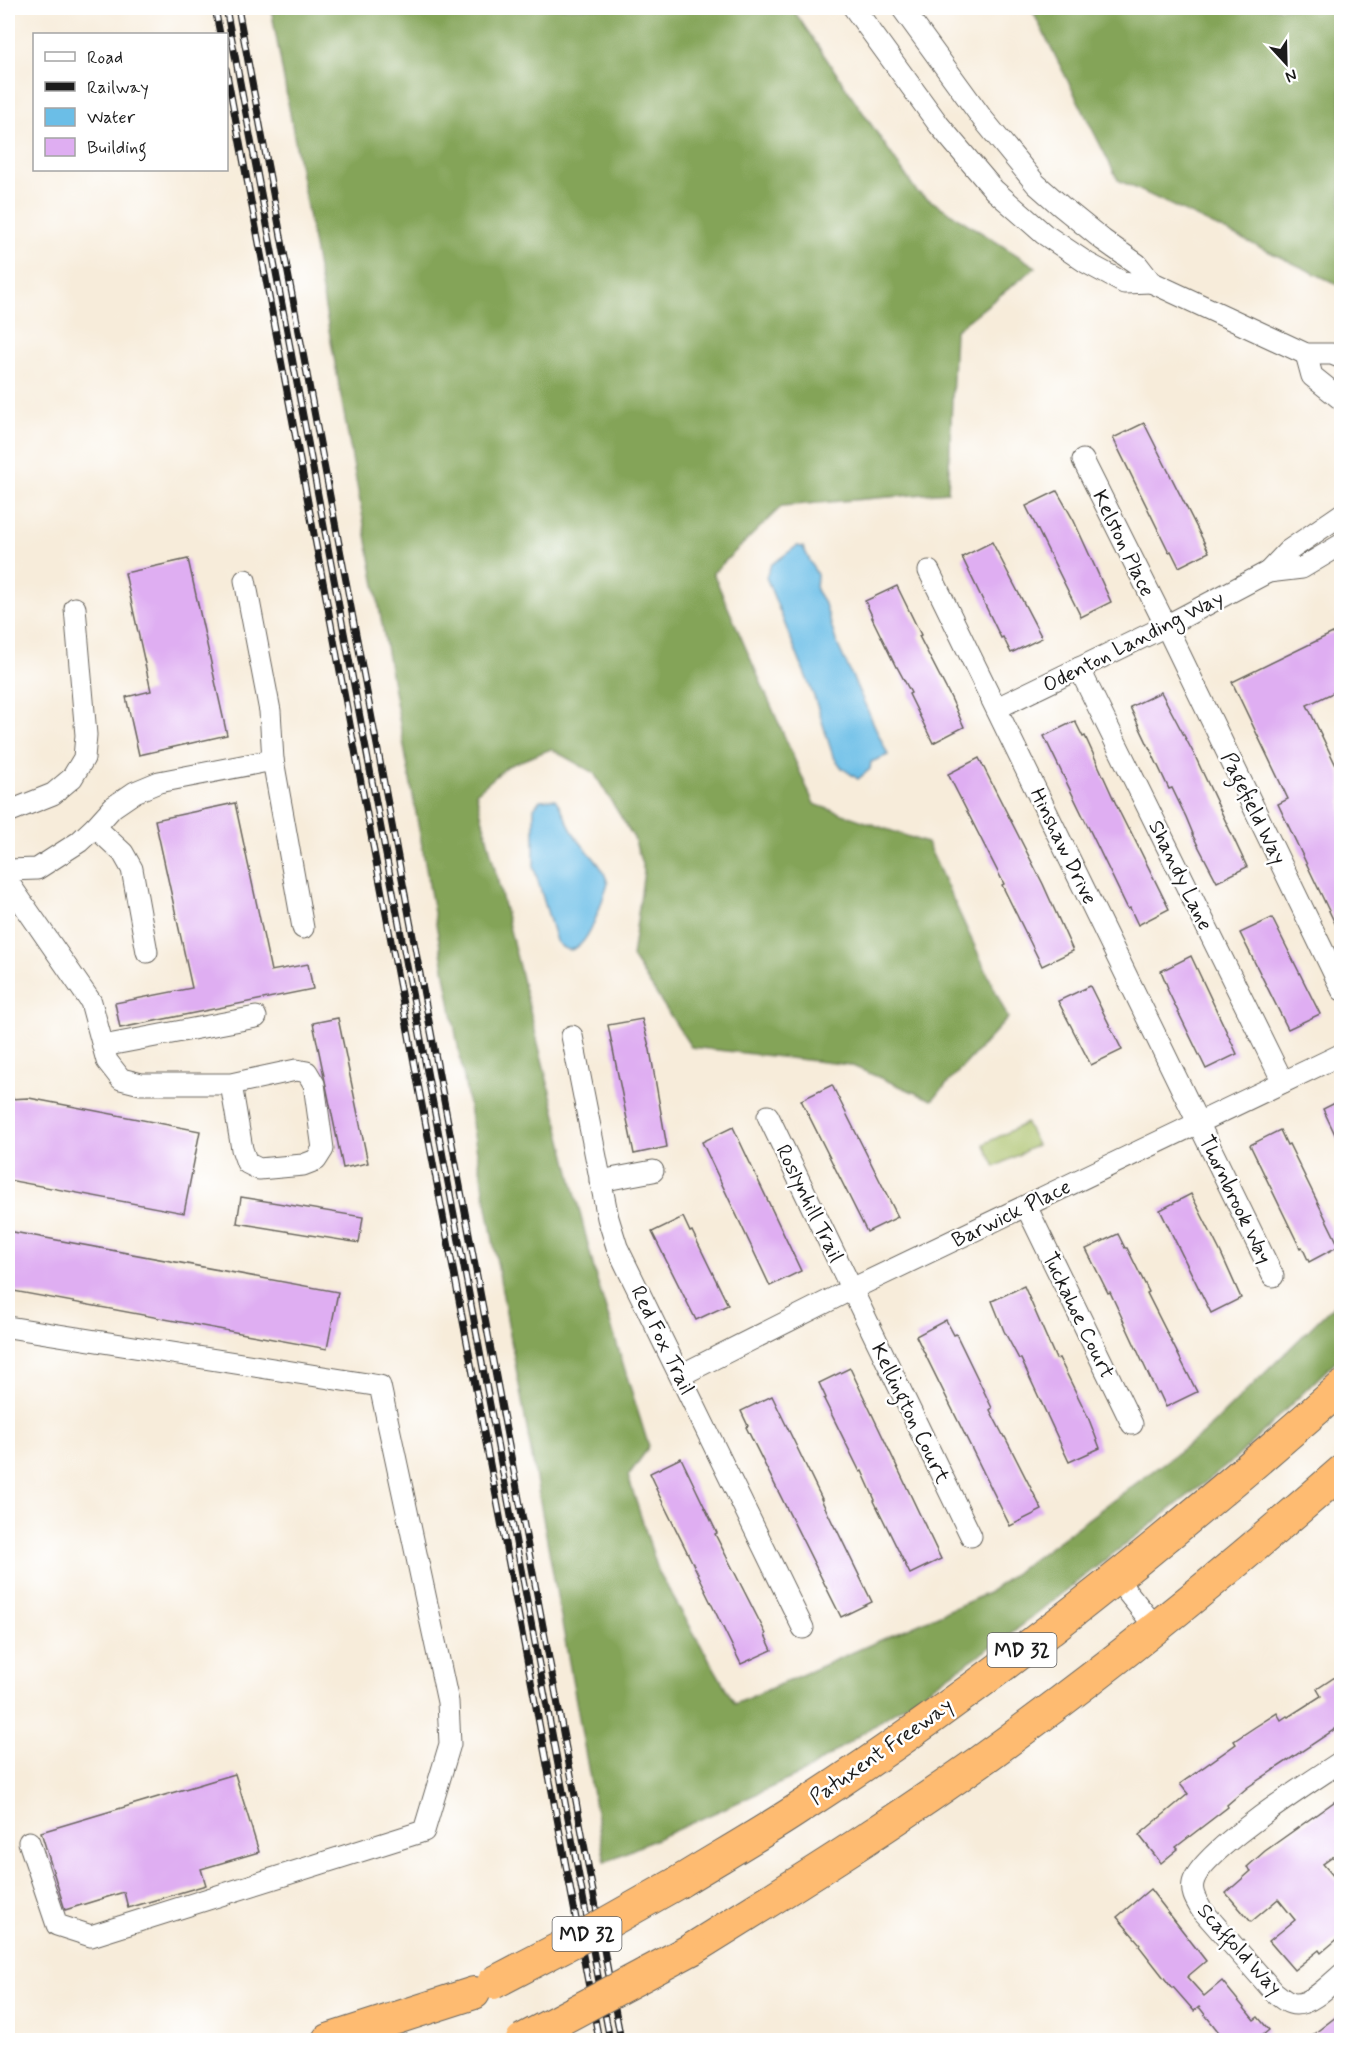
<svg xmlns="http://www.w3.org/2000/svg" width="1349" height="2048" viewBox="0 0 1349 2048" font-family="Mynerve,sans-serif">
  <style>
    .green { fill: #a6bd62; stroke: #616c3f; stroke-width: 1.5 }
    .forest { fill: #84a458; stroke: #50603a; stroke-width: 1.5 }
    .water { fill: #6bbee7; stroke: #446d82; stroke-width: 1.5 }
    .building { fill: #dfaef2 }
    .lines { fill: none; stroke-linecap: round; stroke-linejoin: round }
    .minor-casing { stroke: #69655e; stroke-width: 23 }
    .highway-casing { stroke: #69655e; stroke-width: 34 }
    .minor { stroke: #fff; stroke-width: 21 }
    .highway { stroke: #febb71; stroke-width: 32 }
    .rail-casing { stroke: #1c1c1c; stroke-width: 7 }
    .rail { stroke: #fff; stroke-width: 4.5; stroke-dasharray: 14; stroke-linecap: butt }
    .highway-bridge-casing { stroke: #69655e; stroke-width: 34; stroke-linecap: butt }
    .highway-bridge { stroke: #febb71; stroke-width: 32 }
    .labels { text-anchor: middle; stroke-width: 5; stroke-linejoin: round; paint-order: stroke }
    .shield { fill: #fff; stroke: #606060; stroke-width: 1.5 }
    .shield-label { font-size: 20px; font-weight: bold; fill: #1c1c1c }
    .street-label { font-size: 21px; fill: #1c1c1c; stroke: #fff }
  </style>
  <rect width="100%" height="100%" fill="#fff"/>
  <filter id="ink" filterUnits="userSpaceOnUse"><feTurbulence type="fractalNoise" baseFrequency=".0167" numOctaves="2"/><feDisplacementMap in="SourceGraphic" scale="12" xChannelSelector="R" yChannelSelector="G"/><feConvolveMatrix kernelMatrix="1 2 1 2 8 2 1 2 1" color-interpolation-filters="sRGB"/></filter>
  <filter id="wash" filterUnits="userSpaceOnUse"><feTurbulence type="fractalNoise" baseFrequency=".008" numOctaves="4" result="noise"/><feDisplacementMap in="SourceGraphic" scale="24" xChannelSelector="R" yChannelSelector="G"/><feGaussianBlur stdDeviation="1.35" result="paint"/><feColorMatrix in="noise" values="0 0 0 0 0 0 0 0 0 0 0 0 0 0 0 0 0 1.4 0 .05"/><feComposite in="paint" operator="in"/></filter>
  <g filter="url(#wash)">
    <rect width="100%" height="100%" fill="#f7ecda"/>
    <path class="green" d="M1026 1123 1037 1145 995 1167 984 1144Z"/>
    <g class="forest">
      <path d="M271 8H792L917 192 1036 267 955 331 948 492 782 506 713 573 814 804 927 843 1008 1018 932 1100 850 1065 691 1047 632 957 644 871 634 838 594 773 551 749 508 766 476 793 596 1277 649 1447 628 1476 659 1573 735 1704 988 1593 1204 1433 1341 1298V1356L1234 1460 1006 1637 803 1773 605 1862Z"/>
      <path d="M1031 8H1341V286L1118 180Z"/>
    </g>
    <g class="water">
      <path d="M797 546 803 547 817 575 816 590 825 604 836 641 888 755 871 762 870 769 858 779 842 768 833 756 815 699 766 577 771 565Z"/>
      <path d="M555 799C565 812 567 825 576 837 589 855 601 861 608 883 602 901 582 975 556 941L534 868V808L540 800Z"/>
    </g>
    <g id="blocks">
      <g class="building">
        <path d="M1144 423 1209 552 1179 567 1171 551 1169 552 1113 438Z"/>
        <path d="M1057 491 1074 521 1111 602 1081 617 1026 506Z"/>
        <path d="M992 542 1042 638 1011 653 1003 637 1001 638 962 557Z"/>
        <path d="M188 559 227 735 139 755 126 697 151 691 125 573Z"/>
        <path d="M897 586 921 635 919 636 951 698 964 727 933 743 909 694 911 693 897 667H896L872 618H873L865 601Z"/>
        <path d="M1341 629V689L1307 705 1341 776V936L1278 804 1288 799 1232 682Z"/>
        <path d="M1161 692 1195 756 1247 867 1217 882 1192 834H1193L1186 817 1172 788 1169 789 1130 707Z"/>
        <path d="M1075 721 1083 737 1085 736 1120 813 1128 829 1129 828 1169 909 1138 925 1130 908 1128 909 1044 736Z"/>
        <path d="M979 758 1043 884 1073 951 1042 966 1002 885 1004 884 948 774Z"/>
        <path d="M235 803 271 971 308 964 313 989 120 1028 115 1003 192 988 155 820Z"/>
        <path d="M1272 918 1320 1014 1288 1029 1240 933Z"/>
        <path d="M1191 956 1237 1054 1206 1069 1167 989 1168 988 1161 971Z"/>
        <path d="M1090 986 1122 1050 1091 1065 1058 1001Z"/>
        <path d="M338 1018 368 1163 343 1168 313 1023Z"/>
        <path d="M642 1019 650 1050 667 1147 634 1154 608 1025Z"/>
        <path d="M832 1085 898 1217 867 1232 801 1100Z"/>
        <path d="M29 1098 200 1131 184 1213 8 1180V1099Z"/>
        <path d="M1341 1100V1147L1323 1109Z"/>
        <path d="M733 1127 801 1271 770 1286 702 1142Z"/>
        <path d="M1280 1130 1287 1145 1289 1144 1339 1246 1309 1262 1302 1247 1300 1248 1250 1145Z"/>
        <path d="M1191 1194 1221 1253 1241 1298 1211 1313 1160 1210Z"/>
        <path d="M241 1197 363 1217 359 1243 237 1223Z"/>
        <path d="M683 1217 690 1232 692 1231 728 1305 696 1320 652 1232Z"/>
        <path d="M8 1231 338 1292 327 1349 8 1290Z"/>
        <path d="M1118 1234 1125 1248H1127L1149 1292 1147 1293 1197 1392 1166 1407 1159 1392 1157 1393 1110 1292 1108 1293 1086 1249Z"/>
        <path d="M1024 1286 1056 1359 1059 1358 1088 1417 1100 1448 1069 1462 1021 1359H1019L1004 1331 992 1301Z"/>
        <path d="M946 1320 954 1335 956 1334 992 1408 990 1410 1004 1437H1005L1042 1510 1010 1526 916 1336Z"/>
        <path d="M850 1368 941 1559 910 1574 874 1501 875 1500 862 1471 860 1472 824 1399 826 1398 819 1383Z"/>
        <path d="M772 1396 822 1499H821L835 1528H836L872 1602 841 1617 746 1427 748 1426 741 1411Z"/>
        <path d="M681 1458 717 1533 715 1534 766 1634 765 1635 772 1650 741 1664 705 1591 706 1590 656 1489 657 1488 650 1473Z"/>
        <path d="M1335 1677 1341 1686V1725L1248 1787 1227 1805 1228 1807 1176 1847 1178 1849 1161 1863 1139 1835 1188 1794 1180 1784 1236 1744 1234 1741 1255 1727 1277 1713 1281 1720 1287 1716 1288 1717 1321 1696 1317 1689Z"/>
        <path d="M235 1774 259 1852 201 1869 206 1885 128 1908 124 1892 65 1910 41 1832Z"/>
        <path d="M1341 1797V1851L1323 1864 1341 1885V1936L1321 1953 1319 1950 1294 1970 1269 1941 1295 1920 1278 1899 1251 1922 1226 1893 1251 1871 1247 1867 1265 1851Z"/>
        <path d="M1150 1889 1206 1961 1187 1977 1204 1996 1222 1981 1254 2020 1258 2017 1269 2030 1257 2040H1225L1199 2007 1194 2011 1173 1987 1172 1988 1139 1946 1140 1944 1117 1917Z"/>
        <path d="M1341 2013V2040H1306Z"/>
      </g>
    </g>
  </g>
  <g filter="url(#ink)">
    <use href="#blocks" fill-opacity="0" stroke="#69655e" stroke-width="1.5"/>
    <g class="lines">
      <g class="minor-casing">
        <g id="minor">
          <path d="M854 8 939 125 994 190 1044 234 1087 263 1124 283 1151 282"/>
          <path d="M902 8 982 118 1036 184 1061 206 1103 240 1137 264 1151 282 1306 354H1332L1342 358"/>
          <path d="M1306 354 1312 376 1342 400"/>
          <path d="M1083 460 1166 626 1342 990"/>
          <path d="M1342 514 1288 551 1268 572 1302 568 1342 544"/>
          <path d="M929 571 1273 1276"/>
          <path d="M245 580 270 711 273 760"/>
          <path d="M1079 668 1283 1082"/>
          <path d="M997 708 1166 626 1268 572"/>
          <path d="M8 812 53 794 72 778 84 758 86 735 75 608"/>
          <path d="M95 827 113 807 135 792 159 782 273 760 303 928"/>
          <path d="M8 870 37 869 79 842 95 827 123 853 132 869 147 952"/>
          <path d="M8 882 91 1002 107 1061 121 1079 141 1084H231L296 1070 307 1072 314 1084 323 1149 316 1160 303 1165 259 1169 247 1163 242 1149 231 1084"/>
          <path d="M572 1036 608 1218 617 1247 803 1628"/>
          <path d="M103 1046 256 1017"/>
          <path d="M768 1116 971 1536"/>
          <path d="M600 1181 653 1171"/>
          <path d="M1026 1206 1132 1424"/>
          <path d="M8 1327 380 1386 448 1702 450 1744 424 1831 91 1936 57 1925 29 1842"/>
          <path d="M681 1375 852 1289 1342 1054"/>
          <path d="M1116 1578 1156 1628"/>
          <path d="M1342 1761C1313 1780 1199 1853 1193 1883 1191 1893 1196 1900 1201 1909L1274 1992C1280 1997 1287 2004 1296 2004 1312 2004 1330 1984 1342 1974"/>
        </g>
      </g>
      <g class="highway-casing">
        <g id="highway">
          <path d="M679 1882C718 1858 757 1836 795 1811 989 1686 1169 1539 1342 1387"/>
          <path d="M692 1949C808 1877 923 1805 1032 1723 1139 1644 1242 1559 1342 1471"/>
          <path d="M328 2040 474 1993"/>
        </g>
      </g>
      <use href="#minor" class="minor"/>
      <use href="#highway" class="highway"/>
      <g class="rail-casing">
        <g id="rail">
          <path d="M215 8 220 34"/>
          <path d="M226 8 610 2040"/>
          <path d="M238 8 621 2040"/>
          <path d="M226 69 599 2040"/>
        </g>
      </g>
      <use href="#rail" class="rail"/>
      <g class="highway-bridge-casing">
        <g id="highway-bridge">
          <path d="M493 1983 587 1934 679 1882"/>
          <path d="M522 2040 692 1949"/>
        </g>
      </g>
      <use href="#highway-bridge" class="highway-bridge"/>
    </g>
  </g>
  <g class="labels">
    <g class="shield">
      <rect x="987.5" y="1633" width="69" height="34" rx="4.5"/>
      <rect x="552.5" y="1917" width="69" height="34" rx="4.5"/>
    </g>
    <g class="shield-label">
      <text x="1022" y="1657">MD 32</text>
      <text x="587" y="1941">MD 32</text>
    </g>
    <g class="street-label">
      <text transform="translate(1124 543) rotate(64)" y="7">Kelston Place</text>
      <text transform="translate(1133 641) rotate(-27)" y="7">Odenton Landing Way</text>
      <text transform="translate(1254 808) rotate(64)" y="7">Pagefield Way</text>
      <text transform="translate(1064 846) rotate(64)" y="7">Hinshaw Drive</text>
      <text transform="translate(1181 875) rotate(64)" y="7">Shandy Lane</text>
      <text transform="translate(1236 1199) rotate(64)" y="7">Thornbrook Way</text>
      <text transform="translate(810 1203) rotate(64)" y="7">Roslynhill Trail</text>
      <text transform="translate(1011 1213) rotate(-26)" y="7">Barwick Place</text>
      <text transform="translate(1079 1315) rotate(64)" y="7">Tuckahoe Court</text>
      <text transform="translate(663 1340) rotate(64)" y="7">Red Fox Trail</text>
      <text transform="translate(911 1413) rotate(64)" y="7">Kellington Court</text>
      <text transform="translate(881 1751) rotate(-35)" y="7">Patuxent Freeway</text>
      <text transform="translate(1240 1949) rotate(48)" y="7">Scaffold Way</text>
    </g>
  </g>
  <rect width="1349" height="2048" fill="none" stroke="#fff" stroke-width="30"/>
  <rect x="33" y="33" width="195" height="138" fill="#ffffff" stroke="#a4a4a4" stroke-width="1.5"/>
  <rect x="45" y="52" width="30" height="9" fill="#ffffff" stroke="#a4a4a4" stroke-width="1.5"/>
  <text x="87" y="63" font-size="18" fill="#1c1c1c">Road</text>
  <rect x="45" y="82" width="30" height="9" fill="#1c1c1c" stroke="#a4a4a4" stroke-width="1.5"/>
  <text x="87" y="93" font-size="18" fill="#1c1c1c">Railway</text>
  <rect x="45" y="108" width="30" height="18" fill="#6bbee7" stroke="#a4a4a4" stroke-width="1.5"/>
  <text x="87" y="123" font-size="18" fill="#1c1c1c">Water</text>
  <rect x="45" y="138" width="30" height="18" fill="#dfaef2" stroke="#a4a4a4" stroke-width="1.5"/>
  <text x="87" y="153" font-size="18" fill="#1c1c1c">Building</text>
  <g transform="translate(1286 63) rotate(158)" stroke="#ffffff" stroke-width="4.5" paint-order="stroke">
  <path d="M0-4.5L10 22L0 15L-10 22Z" fill="#1c1c1c"/>
  <text y="-9" font-size="16" font-weight="bold" text-anchor="middle" fill="#1c1c1c">N</text>
  </g>
</svg>
